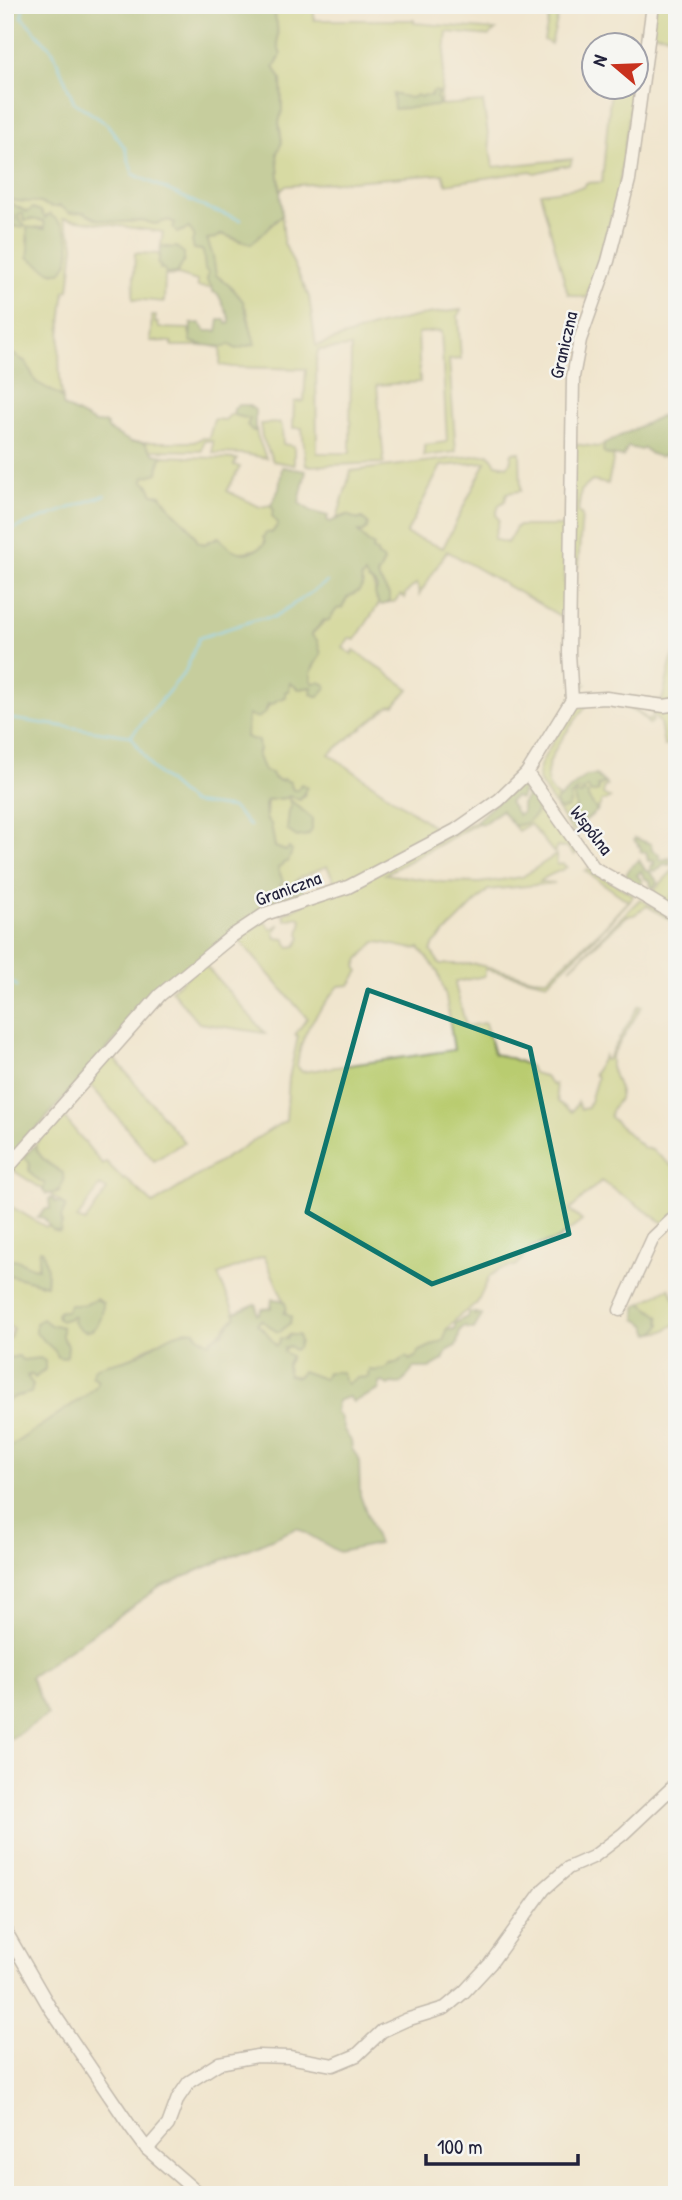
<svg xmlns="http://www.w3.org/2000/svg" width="682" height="2200" viewBox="0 0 682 2200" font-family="'Patrick Hand',sans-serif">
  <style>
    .green { fill: #b9cc70; stroke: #6e7756; stroke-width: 2; fill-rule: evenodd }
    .forest { fill: #92b062; stroke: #5a694e; stroke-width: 2 }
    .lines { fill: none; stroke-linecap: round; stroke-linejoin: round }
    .stream { stroke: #61c3df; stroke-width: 2.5 }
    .minor-casing { stroke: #898484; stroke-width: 15 }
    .minor { stroke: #fff; stroke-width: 12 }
    .marked { fill: none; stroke: #0f766e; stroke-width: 5; stroke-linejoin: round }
    .labels { text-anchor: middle; stroke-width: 5; stroke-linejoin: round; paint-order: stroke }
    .street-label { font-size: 19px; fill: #22223b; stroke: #f6f6f2 }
  </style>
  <rect width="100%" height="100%" fill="#f6f6f2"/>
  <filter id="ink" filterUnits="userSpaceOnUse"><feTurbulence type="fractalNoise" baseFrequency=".0143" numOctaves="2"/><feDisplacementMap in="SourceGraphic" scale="14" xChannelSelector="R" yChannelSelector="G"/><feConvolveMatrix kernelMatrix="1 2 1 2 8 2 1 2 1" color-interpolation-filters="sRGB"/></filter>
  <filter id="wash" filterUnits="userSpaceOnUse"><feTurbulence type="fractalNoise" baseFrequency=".00686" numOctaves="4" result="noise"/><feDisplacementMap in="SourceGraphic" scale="28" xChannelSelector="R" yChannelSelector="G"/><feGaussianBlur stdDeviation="1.57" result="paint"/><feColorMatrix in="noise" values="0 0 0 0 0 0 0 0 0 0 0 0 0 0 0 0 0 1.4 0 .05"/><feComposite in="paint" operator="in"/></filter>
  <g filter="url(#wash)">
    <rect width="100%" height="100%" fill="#f0e5ce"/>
    <g class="green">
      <path d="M274 5H314V20H414V23L496 30 489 36 447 32 440 105 483 102 493 167 572 159 570 166H563L535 173 531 171 446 184 443 174 285 186 281 191 276 153 282 142 279 123 282 110 281 79 274 67 281 55C276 44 278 35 277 24 275 15 271 14 274 5Z"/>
      <path d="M552 5H561L551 44 544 40Z"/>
      <path d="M655 5H677V36L650 33Z"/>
      <path d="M611 88H633L619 187 609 226 586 298 568 294 540 193 584 187 586 183 602 182Z"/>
      <path d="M5 197C16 202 25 201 36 202 46 204 50 209 60 206L75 212H84L118 222 143 221 155 224 169 220 175 223 184 231 189 228 195 235 199 250H202L203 252 212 288 198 287 197 281 178 275 165 276 164 302 133 299 135 253 159 254 161 266 177 273 184 261 169 247 161 246 163 232 63 218 73 240 74 246 69 290 65 291C60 327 56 364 63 400L59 395 35 382 26 362C18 358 13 353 5 351V248L13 253C13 239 5 236 5 223L15 227 20 220 18 214 21 213H24L26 221 29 219 44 221 46 228 36 227 28 233 27 241 32 260 54 273 68 262C70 242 65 228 50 214L45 218 25 211 5 200Z"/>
      <path d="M282 215 284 243 309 297 316 346 376 326 427 314 461 310 458 316 461 359 449 360 456 452 424 456V445L447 442 441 331 418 333 420 382 377 385 384 463 306 466 302 428H293L294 402 304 401 306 369 232 367 220 365 221 348 211 346H221L228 344 236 349 254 344 247 310 232 288 216 275 207 239 216 238 222 234 239 241 251 244ZM351 347 350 453H317L316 362 318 350Z"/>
      <path d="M152 316H156L155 323H158L159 328 190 329 189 333 202 346H172V342L150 341Z"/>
      <path d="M231 414 250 418V427L255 431 256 428 257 435 266 458 244 454 213 453V441H204L202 451 150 450 144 442H194L202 438H209L214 419 225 420Z"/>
      <path d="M280 423 282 426 283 444 294 446V465L273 461 262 437 260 424Z"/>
      <path d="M573 444 598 447 604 444 605 454 614 456 608 484 592 481 581 491 578 512 582 515 578 567 572 566Z"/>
      <path d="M520 452 521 491 507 493 505 501 499 505 496 515 499 520 494 539 507 543 517 526H565L564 616H560L447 551 419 595 417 583 405 594V598L401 595 394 602H389V595L377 576 384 562 383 559 372 551 374 546 367 542 358 531 363 532 368 524 362 518 358 520 347 515 337 518 351 471 489 454 496 464 507 466 510 463 512 453ZM486 462 443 548 406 534 441 466Z"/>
      <path d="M164 456 237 459 234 465 240 467 227 491 260 507 271 505C275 511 273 518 278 524L261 548C239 554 234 556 218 537L204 544 198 542C191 522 170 513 161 495L153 494 143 481 144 477 160 465V458Z"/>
      <path d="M365 574C381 590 371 592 379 604L355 640 349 638 343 648 352 654 354 650 409 689 395 705 389 706 329 754 440 831 435 837 337 887 327 866 299 878 296 881 297 890 291 893 279 887 281 876 278 868 285 862 287 852 275 847 271 824 266 820 267 800 286 798 290 796 300 800 305 794 298 790H292V786C276 779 252 770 259 749L246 737 248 715 254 717 265 713 270 703 286 697 284 692 290 683 299 689 312 687 315 683H312C309 673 312 664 319 657L315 638 310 636 347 598 359 591 360 579Z"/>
      <path d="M677 647V702C657 705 640 700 621 697 606 696 589 699 575 694L576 684H586L582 688V695H605L662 701 671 662Z"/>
      <path d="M582 701 628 703 648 720 651 718 653 721 649 724C632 704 613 704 588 704 572 725 525 776 559 798L556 801C565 798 569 795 577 790 585 785 597 787 605 783L607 786 603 788V794L610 798 605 801H602L597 811 588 798 577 804 576 808 568 814 575 829 572 832 539 781 538 774 541 763 573 706H577Z"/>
      <path d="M647 708 677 710V748L673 746H664L660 723Z"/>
      <path d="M542 803 578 852 574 855 566 846 562 848 557 847 554 853 530 824 518 831 514 826 526 823 536 814V807Z"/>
      <path d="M476 821 478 823 385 874 442 882 479 883 522 877 556 855 557 865 562 864 567 867C558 873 547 874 540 882L555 883 488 890 434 944 431 951 440 964H475L533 978 547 979 602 929 628 901 585 871 589 869 633 895 632 898 594 939 547 983 485 969V976L456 982 455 984 466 1026 485 1023 494 1054 508 1057 530 1066 533 1073 544 1076 552 1085 555 1084 558 1102 572 1112 578 1102 581 1109 588 1108 597 1078 594 1074 604 1056V1059L607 1060 639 1005 642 1006 611 1057V1067L620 1092 619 1099 611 1111 610 1117 644 1148 652 1150 677 1170V1212L664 1223 601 1181 570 1210 582 1221 557 1240 532 1247 517 1265 498 1270 490 1276 477 1303 458 1317 446 1330 444 1340 418 1352 417 1356 409 1360 390 1364 385 1369C376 1369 376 1371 369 1376 363 1380 355 1379 347 1384L326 1377 324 1380 287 1375V1364L290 1360 284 1352 285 1348 289 1346 290 1335 276 1346 266 1332 256 1323 261 1320 276 1331 290 1323 291 1317 283 1313 285 1303 264 1256 218 1275 236 1316C227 1324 222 1333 212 1339L211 1342 210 1343 198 1336 195 1331 186 1330 144 1349 133 1357 107 1366 93 1376 98 1379 96 1386 88 1394 5 1450V1402L17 1396H21L33 1386 27 1376 42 1373 45 1369 28 1360H22L18 1356 5 1359V1340L10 1338 13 1328 5 1325V1274L46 1285 47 1269 42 1251H40L38 1268 28 1266 5 1264V1226L9 1215 5 1203 46 1227 49 1225 50 1227 60 1231 62 1223 61 1217 66 1206 50 1194 59 1192 63 1173C52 1166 38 1158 35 1145L59 1111 103 1165 106 1162 124 1180 126 1179 153 1204 281 1123 286 1120 289 1078 298 1036 295 1035 307 1018 238 939 265 921 271 929 280 924 274 932 276 938 285 939 289 947 296 946 301 938 299 934 302 920 298 917 286 920 283 914ZM375 942C389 942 408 951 419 948L438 972 446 997 454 1050 302 1072 297 1066C301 1029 317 1014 339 986L350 985 359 971 356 967 359 959ZM100 1186 107 1190 85 1222 77 1219Z"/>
      <path d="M677 866V885L671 897 677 903V913L653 895 656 888Z"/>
      <path d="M640 899 677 920V924L647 906 634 915 627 916 570 968Z"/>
      <path d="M224 946 227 948 205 965 265 1033 199 1023 171 990Z"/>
      <path d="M111 1054 184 1142 154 1161 88 1082Z"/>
      <path d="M26 1150 33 1176 45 1184 44 1190 11 1169Z"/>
      <path d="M669 1288 677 1303V1323L664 1331 650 1334 661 1325 659 1316 642 1303Z"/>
    </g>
    <g class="forest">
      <path d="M5 5H274C272 14 275 15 277 24 278 35 276 45 281 55L274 67 281 79 282 110 279 123 282 142 277 153 282 215 251 244 222 234 216 238 207 239 213 256 216 275 232 288 243 301 255 344 236 349 229 344 225 347C212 345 202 347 190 341L191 324 200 323 206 331H217L219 320H225L227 324 230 323V319L218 294 213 292 212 286 207 281 208 273 205 269 203 252 202 250 194 249 192 242 194 235 189 228 177 233 173 228 175 223 169 220 155 224 143 221 118 222 97 219 84 212 70 213 60 206C50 209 46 204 36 202 25 201 16 203 5 197Z"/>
      <path d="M436 91 439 93 436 97 439 102 437 106 394 109 393 94 411 98 417 95 421 97 424 95 431 96 432 92Z"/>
      <path d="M5 200 25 211 28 212 33 208 41 211 45 218 50 214C54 218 60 222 63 226 72 239 72 262 61 272H51L28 257C31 247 27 237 27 227L45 229 44 221 29 219 26 221 23 219V214L21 213 18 215 20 220 25 226 21 228 5 223 8 218 15 221V217L9 213 8 208 5 207Z"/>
      <path d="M161 246 165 248 176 247 184 253V261L177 273 166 274 164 269H160L161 266 158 265Z"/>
      <path d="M5 351C13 353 18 358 26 362L36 382 59 395 63 400V406L95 423H106L108 429 131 442H144L154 454 164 456 160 459 158 473 144 477 143 481 148 484 153 494 161 495C170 513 190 522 198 542L204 544 219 537C232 554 249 559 265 543L263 537 267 532 272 533 278 524 272 516 273 509 271 505 279 489 282 467 306 471 299 503 313 512 328 516 327 520 330 522 347 515 358 520 362 518 368 524 367 529 363 532H358L367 542 374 546 373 551 377 552 378 557 383 559 384 562 377 576 389 595V602L383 605 379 604 375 594 377 589 375 584 368 580 365 574 361 579 363 585 359 591 347 598 342 608 337 609 328 621 324 620 311 635 317 640 321 654C316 664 308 670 312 683L319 682 326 685V687L319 697 311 694 312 687 299 689 290 683 289 690 285 692 286 697 277 700 273 704H268L265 713 258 718 248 715 246 737 258 741 259 749 257 754 264 771 271 773 275 779 281 781 283 779 290 782 293 790H297L301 784 307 787 300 800 290 796 286 798 267 800 265 805 266 819 271 824 275 847 286 851 289 848 292 851 288 862H285L278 868 283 882 279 887 291 893 297 890 296 881 299 879 305 896 282 904 149 1001 5 1165Z"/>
      <path d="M238 405H248L255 410V431H252L247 425 250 419 233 415 234 409Z"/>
      <path d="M677 408V459L672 461 663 455 660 457 651 454 644 448 641 450 628 447 623 457 605 454 603 451 604 444Z"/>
      <path d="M596 775 605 783 598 786 599 791 591 793 587 787 583 791 577 790 570 797 571 801 568 808 561 810 557 808 556 801 586 776Z"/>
      <path d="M516 784H525L520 799 515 797 509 802 518 815 522 813V804L527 797 525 793 528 787 535 791 542 803 536 807V814L526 823 514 826 501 810 483 824 478 823 476 821Z"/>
      <path d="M584 792 588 794V798L597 811 575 829 571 824H568C565 815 570 813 576 808L574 794 576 793 581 795Z"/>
      <path d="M289 799 312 818V830L308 835 297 837 287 830 289 811 291 807Z"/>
      <path d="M635 838 651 844 652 850 659 854 660 860 670 858V865L663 864 661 868 656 871 650 870 651 864 654 865V861H648L646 852 642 853 640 851 641 848 634 840Z"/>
      <path d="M639 860 646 871H649L658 882 653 888 651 887 650 881 644 878 641 871 637 875 642 881V884L638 886 625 880C625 872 633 864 639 860Z"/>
      <path d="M35 1145C38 1157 52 1167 63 1173 65 1186 59 1194 46 1194L43 1191 45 1184 33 1176 29 1170 30 1163 24 1157Z"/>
      <path d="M52 1198 55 1202 61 1203 66 1206 61 1217 62 1222 60 1232 52 1230 44 1218 38 1217 46 1209H50L49 1199Z"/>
      <path d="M40 1250 43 1251 47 1269 46 1285 5 1274V1264L9 1265 10 1261 15 1259 32 1267 38 1268Z"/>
      <path d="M96 1299 103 1303C104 1322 90 1344 73 1322L74 1317 71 1316 70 1318 61 1321 58 1319 57 1314 60 1311H66L70 1305H85Z"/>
      <path d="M272 1299 282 1300C286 1304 288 1309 284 1313L291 1317 290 1323 280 1332 276 1331 261 1320 257 1324 266 1332 276 1346 279 1343 280 1338 287 1339 290 1335H298L300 1342 298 1348 294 1350 289 1346 284 1348V1352L291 1356 287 1364 288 1375 298 1377 302 1371 324 1379 327 1372H341L347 1384 356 1378 368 1377 369 1369 374 1371 385 1369 390 1364 397 1363 406 1357 410 1360 417 1356 418 1352 444 1340 446 1330 455 1329V1323L467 1317 469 1312 475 1313V1315L477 1313 482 1315 474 1329H468L465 1326 460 1330 457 1345 447 1351 443 1360 429 1368H414L401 1384 391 1383 388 1385 383 1382 379 1383V1390L353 1402 349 1397 339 1400 337 1403 336 1413 340 1416 344 1430 351 1441 352 1449 359 1459 360 1495 378 1544 339 1552 297 1528 160 1587 30 1677 48 1715 5 1742V1450L88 1394 96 1386 98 1380 92 1376 95 1368C107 1363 121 1362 133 1357 152 1349 173 1328 195 1331L198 1336 210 1343 212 1339 222 1333 236 1316 234 1313 255 1304 257 1305V1314H259L262 1309 271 1308Z"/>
      <path d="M642 1303 659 1316 661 1325 656 1332 650 1334 646 1325 636 1319V1307Z"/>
      <path d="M43 1319 51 1326 55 1325 62 1327V1337L68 1346 67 1356 62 1358 58 1357 55 1351 36 1333V1323Z"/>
      <path d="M19 1356 22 1360 40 1358 45 1361V1369L35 1378 32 1374 27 1376 33 1385 31 1393 16 1396 5 1402V1359Z"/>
    </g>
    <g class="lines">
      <g class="stream">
        <path d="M23 5 22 17 53 51 74 102 107 124 125 148 133 174 207 208 241 220"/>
        <path d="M5 532 105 495"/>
        <path d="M5 718 131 736 185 672 199 638 258 619 274 617 327 582"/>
        <path d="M131 736 152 768 192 803 233 808 250 826"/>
        <path d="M5 976 17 986"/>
      </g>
    </g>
  </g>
  <g filter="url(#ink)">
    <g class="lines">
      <g class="minor-casing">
        <g id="minor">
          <path d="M572 700 606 698 664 706 677 704"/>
          <path d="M527 773 594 868 649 899 677 916"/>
          <path d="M5 1171 160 995 232 936 265 914 348 887 456 830 499 800 527 773 572 700 569 653 573 377 580 340 608 261 629 180 653 5"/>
          <path d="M620 1310 653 1238 677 1215"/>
          <path d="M5 1930 50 2008 130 2126 147 2149 200 2195"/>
          <path d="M147 2149 168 2125 178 2098 189 2082 219 2063 257 2056 289 2057 333 2065 357 2055 382 2031 406 2020 445 2008 464 1992 490 1964 544 1889 568 1868 593 1857 623 1834 677 1783"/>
        </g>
      </g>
      <use href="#minor" class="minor"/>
    </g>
  </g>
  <path d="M0 0H682V2200H0ZM368 990 530 1048 569 1234 432 1284 307 1212Z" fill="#f0e5ce" fill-opacity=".55" fill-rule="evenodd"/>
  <path class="marked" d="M368 990 530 1048 569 1234 432 1284 307 1212Z"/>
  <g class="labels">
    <g class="street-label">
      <text transform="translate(563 345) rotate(-77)" y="7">Graniczna</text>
      <text transform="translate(592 830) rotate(52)" y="7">Wspólna</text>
      <text transform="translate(288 888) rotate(-20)" y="7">Graniczna</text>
    </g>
  </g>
  <rect width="682" height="2200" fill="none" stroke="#f6f6f2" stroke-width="28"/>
  <g transform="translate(615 66) rotate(289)"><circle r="33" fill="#f6f6f2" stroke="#a1a1a9" stroke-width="2"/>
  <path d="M0-5L12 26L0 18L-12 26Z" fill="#c8321e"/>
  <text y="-10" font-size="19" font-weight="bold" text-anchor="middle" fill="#22223b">N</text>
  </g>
  <path d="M426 2154v10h152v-10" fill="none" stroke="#22223b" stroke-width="3.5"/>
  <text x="437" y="2154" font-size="21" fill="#22223b" stroke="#f6f6f2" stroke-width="5" paint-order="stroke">100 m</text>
</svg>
